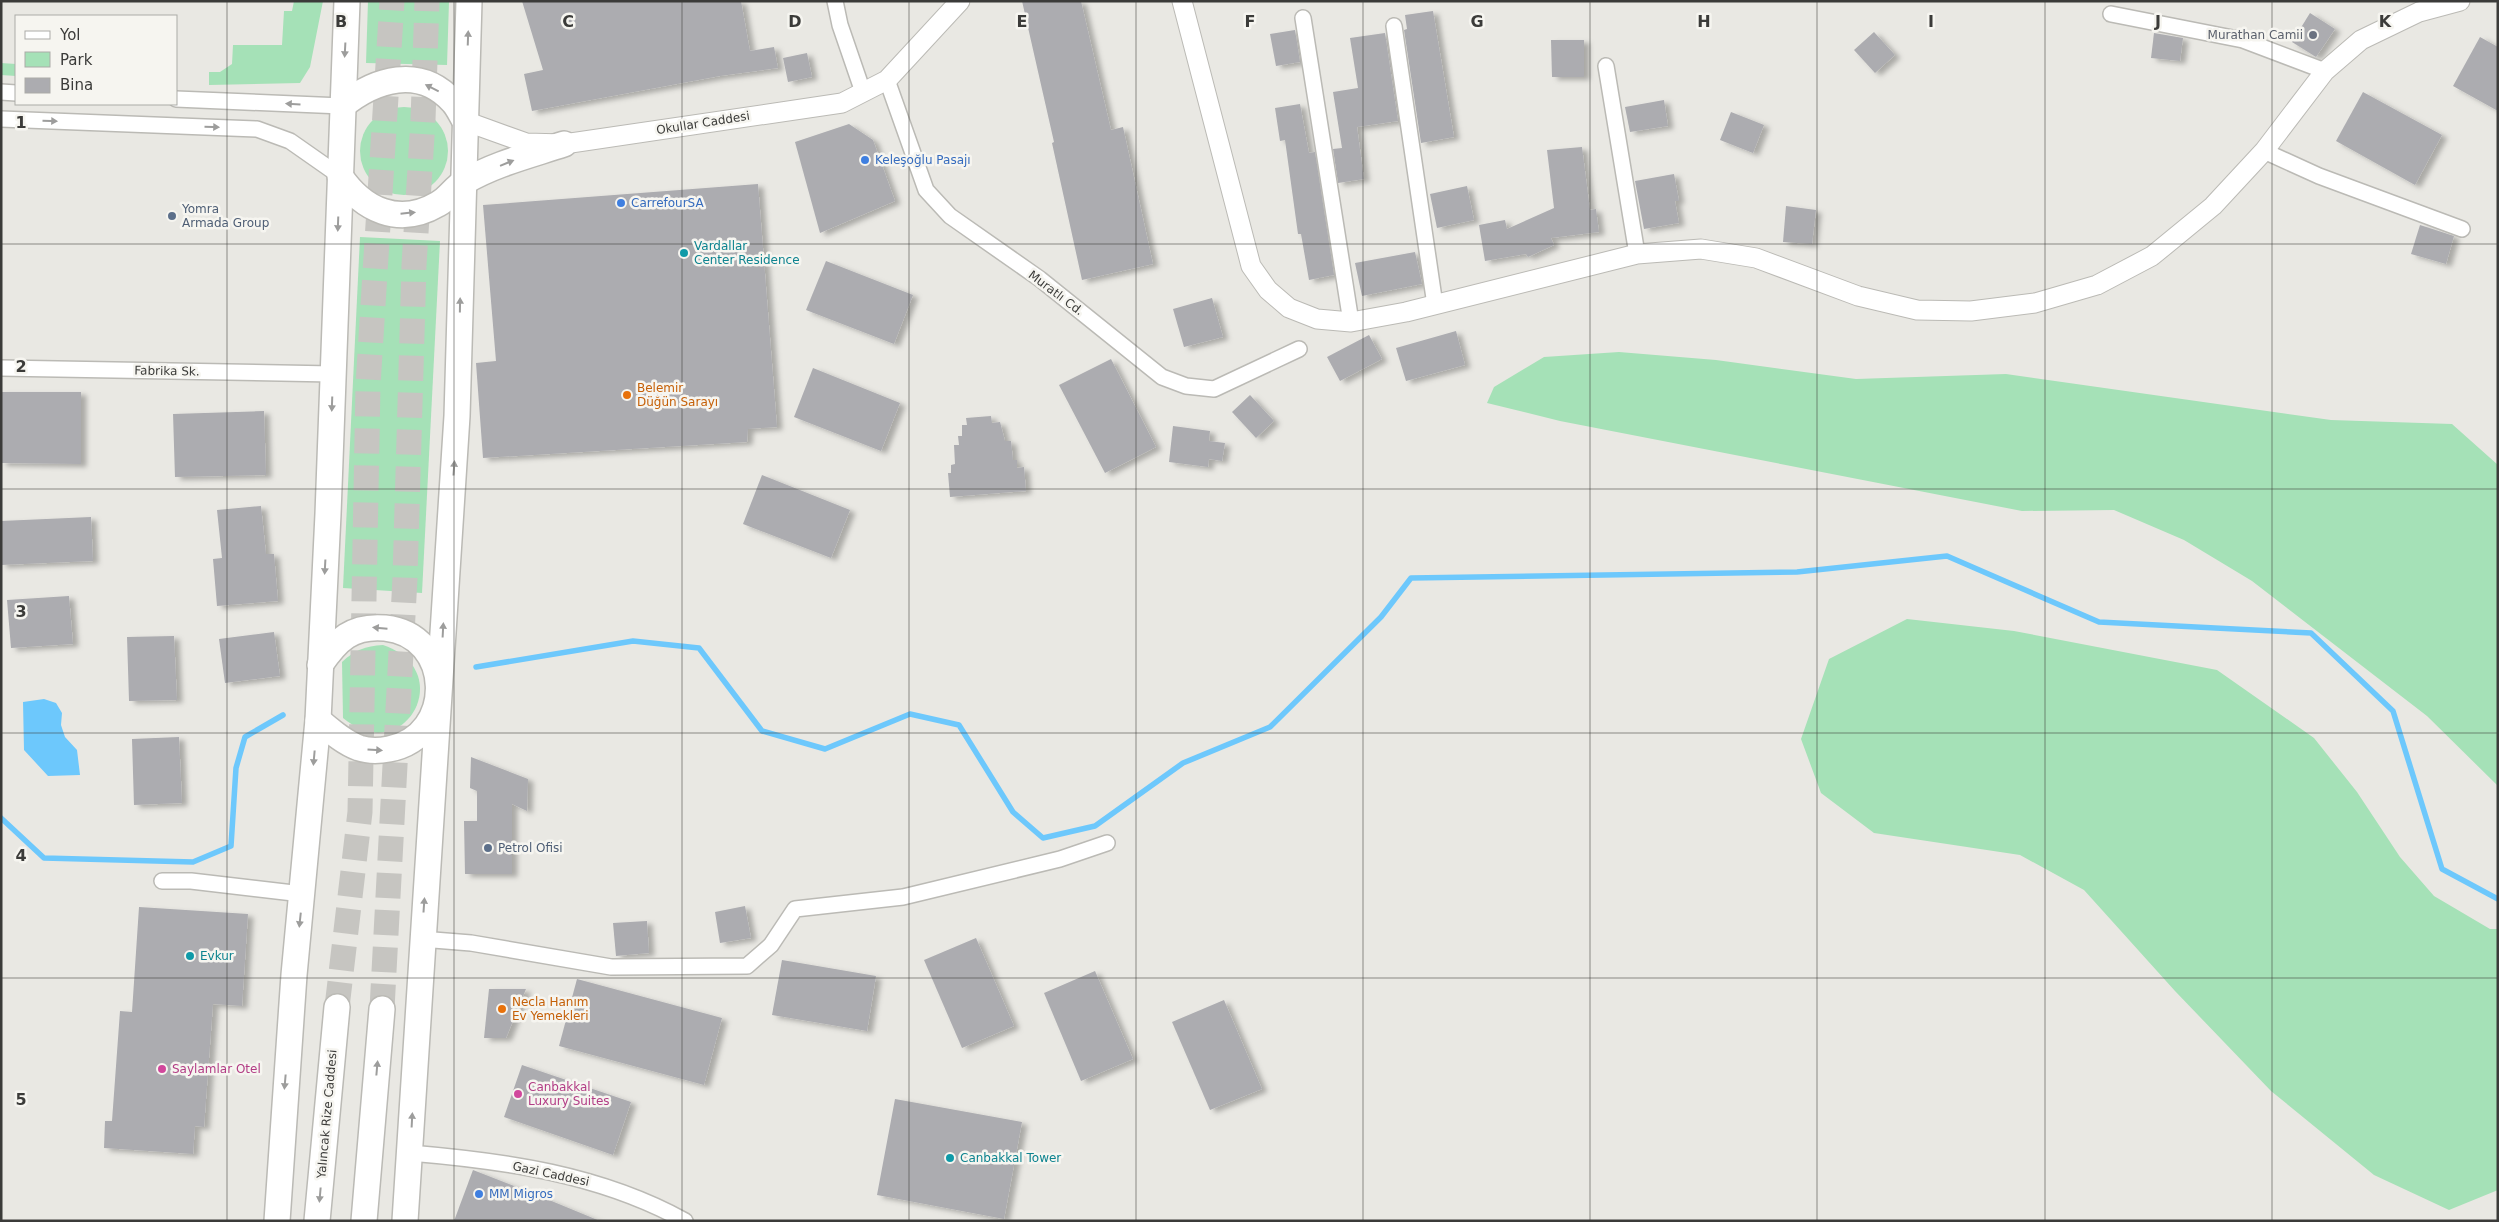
<svg xmlns="http://www.w3.org/2000/svg" width="2499" height="1222" viewBox="0 0 2499 1222" font-family="'DejaVu Sans',sans-serif">
  <style>
    .green { fill: #a5e1b7 }
    .water { fill: #6dc8fc }
    .lines { fill: none; stroke-linecap: round; stroke-linejoin: round }
    .stream { stroke: #6dc8fc; stroke-width: 5.5 }
    .building { fill: #acacb0; filter: url(#shadow) }
    .trunk-tunnel { stroke: #c6c5c1; stroke-width: 25; stroke-dasharray: 25 12; stroke-linecap: butt }
    .minor-casing { stroke: #bbbab5; stroke-width: 18 }
    .tertiary-casing { stroke: #bbbab5; stroke-width: 21 }
    .trunk-casing { stroke: #bbbab5; stroke-width: 28 }
    .minor { stroke: #fff; stroke-width: 15 }
    .tertiary { stroke: #fff; stroke-width: 19 }
    .trunk { stroke: #fff; stroke-width: 25 }
    .oneway { fill: #9d9d9c }
    .grid { fill: none; stroke: #3b3b39; stroke-width: 1; stroke-opacity: 0.55 }
    .worship-dot { fill: #6b7280; stroke: #f6f5f0; stroke-width: 2 }
    .shop-dot { fill: #3f7fe0; stroke: #f6f5f0; stroke-width: 2 }
    .service-dot { fill: #5c6f8a; stroke: #f6f5f0; stroke-width: 2 }
    .culture-dot { fill: #0f9aa8; stroke: #f6f5f0; stroke-width: 2 }
    .food-dot { fill: #e8710a; stroke: #f6f5f0; stroke-width: 2 }
    .hotel-dot { fill: #d1479c; stroke: #f6f5f0; stroke-width: 2 }
    .labels { text-anchor: middle; stroke-width: 5; stroke-linejoin: round; paint-order: stroke }
    .worship-label { font-size: 12px; fill: #5b616d; stroke: #f6f5f0; text-anchor: end }
    .street-label { font-size: 12px; fill: #3b3b39; stroke: #f6f5f0 }
    .shop-label { font-size: 12px; fill: #366cbe; stroke: #f6f5f0; text-anchor: start }
    .service-label { font-size: 12px; fill: #4e5e75; stroke: #f6f5f0; text-anchor: start }
    .culture-label { font-size: 12px; fill: #0d838f; stroke: #f6f5f0; text-anchor: start }
    .food-label { font-size: 12px; fill: #c56008; stroke: #f6f5f0; text-anchor: start }
    .hotel-label { font-size: 12px; fill: #b23c85; stroke: #f6f5f0; text-anchor: start }
    .grid-label { font-size: 16px; text-anchor: middle; font-weight: bold; fill: #3b3b39; stroke: #f6f5f0; stroke-width: 5; stroke-linejoin: round; paint-order: stroke }
  </style>
  <defs>
    <filter id="shadow"><feDropShadow dx="5.5" dy="3" stdDeviation="2.5" flood-color="#0004"/></filter>
  </defs>
  <rect width="100%" height="100%" fill="#e9e8e3"/>
  <g class="green">
    <path d="M294 1H323L310 67 300 83 209 85V72H220L232 64 233 45H282L284 11H292Z"/>
    <path d="M368 1H449L447 65 366 63Z"/>
    <path d="M1 63 16 64V76L1 75Z"/>
    <circle cx="404" cy="151" r="44"/>
    <path d="M360 237 440 241 422 593 343 588Z"/>
    <path d="M1619 352 1716 360 1856 379 2006 374 2331 420 2452 424 2498 465V786L2427 716 2252 581 2184 540 2114 510 2022 511 1560 421 1487 403 1494 387 1544 357Z"/>
    <path d="M1907 619 2014 631 2217 670 2314 738 2357 792 2400 857 2434 896 2490 929H2498V1190L2449 1210 2374 1175 2271 1091 2175 991 2084 890 2020 855 1874 833 1821 793 1801 739 1829 659Z"/>
    <path d="M383 645C459 671 404 769 343 718L342 662C355 650 365 646 383 645Z"/>
  </g>
  <path class="water" d="M44 699 56 703 62 713 61 725 65 737 77 750 80 775 48 776 24 750 23 702Z"/>
  <g class="lines">
    <g class="stream">
      <path d="M476 667 633 641 699 648 762 731 825 749 910 714 959 725 1013 812 1043 838 1095 826 1183 763 1270 727 1381 617 1411 578 1797 572 1947 556 2099 622 2311 633 2393 711 2442 869 2498 899"/>
      <path d="M1 818 44 858 193 862 231 846 236 768 245 737 283 715"/>
    </g>
  </g>
  <g class="building">
    <path d="M522 1H741L750 51 774 47 778 68 720 76 532 111 524 74 543 70Z"/>
    <path d="M1022 1H1081L1111 130 1123 127 1153 264 1082 280 1052 143 1054 142Z"/>
    <path d="M1433 11 1454 137 1421 143 1404 30 1407 29 1405 15Z"/>
    <path d="M2310 13 2335 29 2316 57 2292 42Z"/>
    <path d="M1295 30 1300 62 1276 66 1270 34Z"/>
    <path d="M1874 32 1895 55 1875 73 1854 50Z"/>
    <path d="M1385 33 1398 121 1357 127 1364 179 1338 183 1333 149 1342 148 1333 92 1358 88 1350 38Z"/>
    <path d="M2154 33 2183 38 2180 61 2151 58Z"/>
    <path d="M2480 37 2498 47V111L2453 86Z"/>
    <path d="M1551 40H1584V77H1552Z"/>
    <path d="M807 53 812 77 788 82 783 58Z"/>
    <path d="M2363 92 2442 135 2415 185 2336 141Z"/>
    <path d="M1664 100 1668 126 1630 132 1625 107Z"/>
    <path d="M1300 104 1309 153 1315 152 1334 275 1309 280 1301 234H1298L1285 140 1280 141 1275 108Z"/>
    <path d="M1731 112 1764 125 1753 153 1720 140Z"/>
    <path d="M849 124 873 140 895 201 820 233 795 142Z"/>
    <path d="M1582 147 1590 210 1596 209 1599 232 1551 238 1554 245 1528 257 1526 254 1485 261 1479 225 1505 220 1507 229 1554 208 1547 150Z"/>
    <path d="M1674 174 1679 201H1675L1679 223 1644 229 1635 181Z"/>
    <path d="M758 184 777 427 748 429 747 442 483 458 476 363 496 361 483 205Z"/>
    <path d="M1467 186 1474 220 1437 228 1430 194Z"/>
    <path d="M1786 206 1816 210 1812 244 1783 242Z"/>
    <path d="M2420 225 2454 236 2446 264 2411 254Z"/>
    <path d="M1415 252 1422 284 1362 296 1355 263Z"/>
    <path d="M826 261 913 295 894 344 806 310Z"/>
    <path d="M1212 298 1223 337 1184 347 1173 309Z"/>
    <path d="M1456 331 1465 365 1406 381 1396 348Z"/>
    <path d="M1369 335 1382 359 1340 381 1327 357Z"/>
    <path d="M1111 359 1156 447 1105 473 1059 385Z"/>
    <path d="M813 368 900 403 881 451 794 417Z"/>
    <path d="M1 392H81V464L1 463Z"/>
    <path d="M1250 395 1274 421 1256 438 1232 412Z"/>
    <path d="M264 411 266 475 175 477 173 414Z"/>
    <path d="M991 416 992 423 1000 422 1005 441H1011L1013 460H1017V468L1024 467 1026 491 950 497 948 473H951V465L955 464 954 445H959L958 436H962V425H967L966 418Z"/>
    <path d="M1173 426 1210 431 1209 441 1225 443 1222 461 1209 459 1208 467 1169 462Z"/>
    <path d="M762 475 850 510 831 558 743 524Z"/>
    <path d="M261 506 266 554H274L278 601 217 606 213 559 222 558 217 510Z"/>
    <path d="M91 517 93 561 1 565V521Z"/>
    <path d="M69 596 73 644 11 648 7 600Z"/>
    <path d="M274 632 280 676 225 683 219 639Z"/>
    <path d="M174 636 177 700 129 701 127 637Z"/>
    <path d="M179 737 182 803 134 805 132 739Z"/>
    <path d="M471 757 528 779 527 811 512 804V874H465L464 821H477V791L470 788Z"/>
    <path d="M745 906 751 938 720 943 715 912Z"/>
    <path d="M139 907 248 914 242 1006 213 1004 204 1127 195 1126 193 1154 104 1148 105 1121H112L120 1011 132 1012Z"/>
    <path d="M647 921 649 953 616 956 613 923Z"/>
    <path d="M976 938 1014 1026 962 1048 924 960Z"/>
    <path d="M782 960 876 976 867 1031 772 1015Z"/>
    <path d="M1095 971 1133 1059 1081 1081 1044 993Z"/>
    <path d="M577 979 722 1018 704 1085 559 1046Z"/>
    <path d="M489 989H526L506 1038H484Z"/>
    <path d="M1224 1000 1262 1089 1210 1110 1172 1022Z"/>
    <path d="M522 1065 631 1102 613 1155 504 1117Z"/>
    <path d="M895 1099 1022 1122 1004 1219 877 1195Z"/>
    <path d="M473 1170 537 1195 600 1221H454Z"/>
  </g>
  <g class="lines">
    <g class="trunk-tunnel">
      <path d="M337 1007 360 812 368 385 392 1"/>
      <path d="M382 1009 405 578 414 265 423 120 427 1"/>
    </g>
    <g class="minor-casing">
      <g id="minor">
        <path d="M835 1 840 25 863 92"/>
        <path d="M2111 14 2243 40 2325 71"/>
        <path d="M1303 18 1351 322"/>
        <path d="M1394 26 1435 305"/>
        <path d="M1606 66 1637 254"/>
        <path d="M887 80 926 190 950 216 1040 279 1162 377 1186 386 1214 389 1299 349"/>
        <path d="M1 92 16 93"/>
        <path d="M176 99 342 106"/>
        <path d="M1 119 257 129 290 141 340 176"/>
        <path d="M2264 151 2319 176 2462 229"/>
        <path d="M1 368 333 374"/>
        <path d="M162 881H191L302 894"/>
        <path d="M421 939 471 943 611 967 747 966 771 945 795 909 903 897 1060 859 1107 843"/>
        <path d="M410 1153C505 1161 600 1174 685 1221"/>
      </g>
    </g>
    <g class="tertiary-casing">
      <g id="tertiary">
        <path d="M1182 1 1251 266 1268 290 1289 308 1317 319 1351 322 1406 312 1637 254 1701 249 1756 258 1858 296 1917 310 1971 311 2035 303 2097 285 2152 256 2213 206 2264 151 2325 71 2361 40 2419 12 2460 1"/>
        <path d="M465 121 526 143 564 144 842 103 887 80 960 1"/>
      </g>
    </g>
    <g class="trunk-casing">
      <g id="trunk">
        <path d="M342 106C375 79 420 65 453 102 458 107 461 115 465 121"/>
        <path d="M340 176C363 210 399 227 438 204 448 199 454 188 464 182 494 164 531 155 564 144"/>
        <path d="M318 720C330 730 343 742 359 748 368 751 379 751 389 749 457 736 454 635 385 628 352 625 337 640 320 665"/>
        <path d="M277 1221 294 975 318 720 328 514 347 1"/>
        <path d="M317 1221 337 1007"/>
        <path d="M364 1221 382 1009"/>
        <path d="M405 1221 457 416 469 1"/>
      </g>
    </g>
    <use href="#minor" class="minor"/>
    <use href="#tertiary" class="tertiary"/>
    <use href="#trunk" class="trunk"/>
  </g>
  <defs><path id="oneway-solid" d="M-6-.8H1V-3.2L6.5 0L1 3.2V.8H-6Z" transform="scale(1.25)"/></defs>
  <g class="oneway">
    <use href="#oneway-solid" transform="translate(468 38) rotate(-88)"/>
    <use href="#oneway-solid" transform="translate(345 50) rotate(93)"/>
    <use href="#oneway-solid" transform="translate(432 88) rotate(-153)"/>
    <use href="#oneway-solid" transform="translate(293 104) rotate(-177)"/>
    <use href="#oneway-solid" transform="translate(50 121) rotate(2)"/>
    <use href="#oneway-solid" transform="translate(212 127) rotate(2)"/>
    <use href="#oneway-solid" transform="translate(507 163) rotate(-22)"/>
    <use href="#oneway-solid" transform="translate(408 213) rotate(-6)"/>
    <use href="#oneway-solid" transform="translate(338 224) rotate(92)"/>
    <use href="#oneway-solid" transform="translate(460 305) rotate(-89)"/>
    <use href="#oneway-solid" transform="translate(332 404) rotate(92)"/>
    <use href="#oneway-solid" transform="translate(454 468) rotate(-86)"/>
    <use href="#oneway-solid" transform="translate(325 567) rotate(93)"/>
    <use href="#oneway-solid" transform="translate(380 628) rotate(-175)"/>
    <use href="#oneway-solid" transform="translate(443 630) rotate(-87)"/>
    <use href="#oneway-solid" transform="translate(375 750) rotate(4)"/>
    <use href="#oneway-solid" transform="translate(314 758) rotate(95)"/>
    <use href="#oneway-solid" transform="translate(424 905) rotate(-86)"/>
    <use href="#oneway-solid" transform="translate(300 920) rotate(96)"/>
    <use href="#oneway-solid" transform="translate(377 1068) rotate(-85)"/>
    <use href="#oneway-solid" transform="translate(285 1082) rotate(95)"/>
    <use href="#oneway-solid" transform="translate(412 1120) rotate(-87)"/>
    <use href="#oneway-solid" transform="translate(320 1195) rotate(95)"/>
  </g>
  <path class="grid" d="M227 1V1221M454 1V1221M682 1V1221M909 1V1221M1136 1V1221M1363 1V1221M1590 1V1221M1817 1V1221M2045 1V1221M2272 1V1221M1 244H2498M1 489H2498M1 733H2498M1 978H2498"/>
  <circle class="worship-dot" cx="2313" cy="35" r="5"/>
  <g class="shop-dot">
    <circle cx="865" cy="160" r="5"/>
    <circle cx="621" cy="203" r="5"/>
    <circle cx="479" cy="1194" r="5"/>
  </g>
  <g class="service-dot">
    <circle cx="172" cy="216" r="5"/>
    <circle cx="488" cy="848" r="5"/>
  </g>
  <g class="culture-dot">
    <circle cx="684" cy="253" r="5"/>
    <circle cx="190" cy="956" r="5"/>
    <circle cx="950" cy="1158" r="5"/>
  </g>
  <g class="food-dot">
    <circle cx="627" cy="395" r="5"/>
    <circle cx="502" cy="1009" r="5"/>
  </g>
  <g class="hotel-dot">
    <circle cx="162" cy="1069" r="5"/>
    <circle cx="518" cy="1094" r="5"/>
  </g>
  <g class="labels">
    <g class="worship-label">
      <text x="2303" y="39">Murathan Camii</text>
    </g>
    <g class="street-label">
      <text transform="translate(703 123) rotate(-9)" y="4">Okullar Caddesi</text>
      <text transform="translate(1056 293) rotate(37)" y="4">Muratlı Cd.</text>
      <text transform="translate(167 371) rotate(1)" y="4">Fabrika Sk.</text>
      <text transform="translate(327 1114) rotate(-85)" y="4">Yalıncak Rize Caddesi</text>
      <text transform="translate(551 1174) rotate(12)" y="4">Gazi Caddesi</text>
    </g>
    <g class="shop-label">
      <text x="875" y="164">Keleşoğlu Pasajı</text>
      <text x="631" y="207">CarrefourSA</text>
      <text x="489" y="1198">MM Migros</text>
    </g>
    <g class="service-label">
      <text x="182" y="213">Yomra<tspan x="182" dy="14">Armada Group</tspan></text>
      <text x="498" y="852">Petrol Ofisi</text>
    </g>
    <g class="culture-label">
      <text x="694" y="250">Vardallar<tspan x="694" dy="14">Center Residence</tspan></text>
      <text x="200" y="960">Evkur</text>
      <text x="960" y="1162">Canbakkal Tower</text>
    </g>
    <g class="food-label">
      <text x="637" y="392">Belemir<tspan x="637" dy="14">Düğün Sarayı</tspan></text>
      <text x="512" y="1006">Necla Hanım<tspan x="512" dy="14">Ev Yemekleri</tspan></text>
    </g>
    <g class="hotel-label">
      <text x="172" y="1073">Saylamlar Otel</text>
      <text x="528" y="1091">Canbakkal<tspan x="528" dy="14">Luxury Suites</tspan></text>
    </g>
  </g>
  <g class="grid-label">
    <text x="341" y="27">B</text>
    <text x="568" y="27">C</text>
    <text x="795" y="27">D</text>
    <text x="1022" y="27">E</text>
    <text x="1250" y="27">F</text>
    <text x="1477" y="27">G</text>
    <text x="1704" y="27">H</text>
    <text x="1931" y="27">I</text>
    <text x="2158" y="27">J</text>
    <text x="2385" y="27">K</text>
    <text x="21" y="128">1</text>
    <text x="21" y="372">2</text>
    <text x="21" y="617">3</text>
    <text x="21" y="861">4</text>
    <text x="21" y="1105">5</text>
  </g>
  <rect width="2499" height="1222" fill="none" stroke="#3b3b39" stroke-width="5"/>
  <rect x="15" y="15" width="162" height="90" fill="#f6f5f0" stroke="#ababa7"/>
  <rect x="25" y="31" width="25" height="8" fill="#ffffff" stroke="#ababa7"/>
  <text x="60" y="40" font-size="15" fill="#3b3b39">Yol</text>
  <rect x="25" y="52" width="25" height="15" fill="#a5e1b7" stroke="#ababa7"/>
  <text x="60" y="65" font-size="15" fill="#3b3b39">Park</text>
  <rect x="25" y="78" width="25" height="15" fill="#acacb0" stroke="#ababa7"/>
  <text x="60" y="90" font-size="15" fill="#3b3b39">Bina</text>
</svg>
